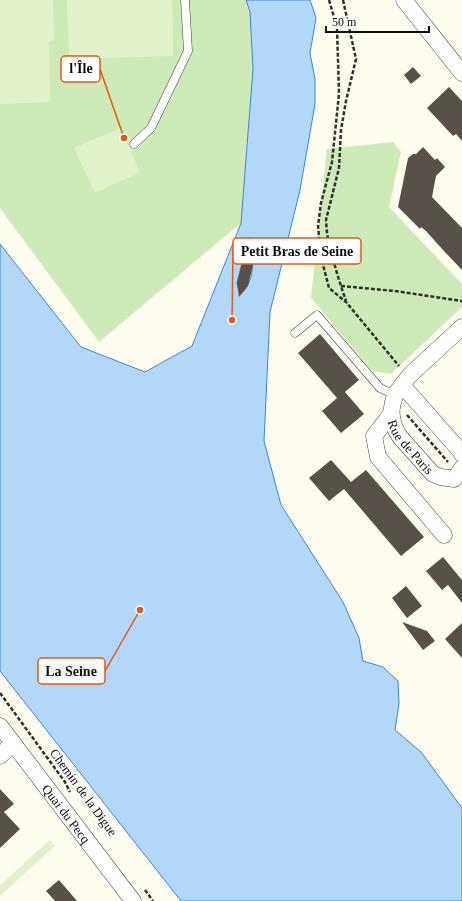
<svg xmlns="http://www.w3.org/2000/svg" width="462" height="901" viewBox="0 0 462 901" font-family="'Times New Roman',serif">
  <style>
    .green { fill: #ceebb7 }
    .pitch { fill: #e1f2ca }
    .water { fill: #b2d8f9; stroke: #3687d3; fill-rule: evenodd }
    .building { fill: #58514a }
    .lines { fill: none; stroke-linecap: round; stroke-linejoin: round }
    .lane-casing { stroke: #414141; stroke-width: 9 }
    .street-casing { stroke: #414141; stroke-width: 17 }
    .path { stroke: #303030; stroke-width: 2.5; stroke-dasharray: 4 2; stroke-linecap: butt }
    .lane { stroke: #fff; stroke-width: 8 }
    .street { stroke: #fff; stroke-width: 16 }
    .labels { text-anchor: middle; stroke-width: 4; stroke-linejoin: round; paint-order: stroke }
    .street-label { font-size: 13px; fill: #0e0e0e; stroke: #fff }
    .leader { fill: none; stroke: #e8590c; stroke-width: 1.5 }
    .callout-dot { fill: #e8590c; stroke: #fff; stroke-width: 1.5 }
    .callout { fill: #fff; stroke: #e8590c; stroke-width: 1.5 }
    .callout-label { font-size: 14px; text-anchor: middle; font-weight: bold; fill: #0e0e0e }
  </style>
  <rect width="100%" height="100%" fill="#fffdf0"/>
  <g class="green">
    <path d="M0 0H246L250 12 253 69 241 223 99 342 0 208Z"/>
    <path d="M393 142 401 152 389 207 462 284V307L391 374 372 371 311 298 327 149Z"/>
  </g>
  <g class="pitch">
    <path d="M0 0H53L54 39 49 42 50 102 0 104Z"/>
    <path d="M67 0H172L173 56 69 59Z"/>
    <path d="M120 128 140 172 95 193 74 148Z"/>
    <path d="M50 840 55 846 0 896V885Z"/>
  </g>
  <path class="water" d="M246 0H310L316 18 310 53 315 79V104L300 190 270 312 264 441 281 505 343 602 359 638 363 661 383 667 398 681 399 704 395 730 421 752 462 808V901H181L0 671V244L81 347 145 372 192 346 241 223 253 69 250 12ZM246 254 251 255C255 267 251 287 240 294L237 283 242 263Z"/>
  <g class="building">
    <path d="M413 67 421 76 411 84 404 75Z"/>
    <path d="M449 87 462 101V141L456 134 453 136 427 108Z"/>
    <path d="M423 147 435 160 437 158 445 167 436 176 432 197 462 228V270L443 250 426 231 421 227 420 229 398 207 408 158 413 154H416Z"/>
    <path d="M250 236 253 265 248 286 239 297 237 283 242 263Z"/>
    <path d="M320 334 359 380 345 392 364 414 341 433 322 411 337 398 298 353Z"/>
    <path d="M331 460 351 482 366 470 424 537 401 556 344 489 329 501 309 478Z"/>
    <path d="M443 557 462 580V603L448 585 442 590 426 571Z"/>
    <path d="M406 586 422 606 407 618 392 598Z"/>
    <path d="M402 622 427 631 435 641 423 650Z"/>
    <path d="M462 623V658L445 639Z"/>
    <path d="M0 789 14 804 4 812 20 829 0 848Z"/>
    <path d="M59 880 77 901H55L46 891Z"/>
  </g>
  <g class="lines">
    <g class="lane-casing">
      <g id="lane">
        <path d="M134 144 151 128 188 51 185 0"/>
        <path d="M295 333 317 315 380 388 395 395"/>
      </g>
    </g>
    <g class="street-casing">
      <g id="street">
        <path d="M404 0 462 73"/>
        <path d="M402 385 410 375 462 327"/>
        <path d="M391 414 374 436 378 457 444 535"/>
        <path id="s1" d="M462 454V453L402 385C389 401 388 420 400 437L433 474 441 477 454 479 458 474 462 468"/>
        <path id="s2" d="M0 726 133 901"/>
        <path d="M0 756 13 743"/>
      </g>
    </g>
    <g class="path">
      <path d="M329 0 337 27 339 94 332 162 321 203 318 226 321 257 329 288 346 302 399 366"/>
      <path d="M343 0 356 59 346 101 341 130 339 168 326 220 327 233 330 249 339 280 346 301"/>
      <path d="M341 286 395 291 462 301"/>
      <path d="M407 415 448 462"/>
      <path d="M0 693 65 782 70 792"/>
      <path d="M145 890 153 901"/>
    </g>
    <use href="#lane" class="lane"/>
    <use href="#street" class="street"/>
  </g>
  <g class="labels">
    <g class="street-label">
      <text dy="5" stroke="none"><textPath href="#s1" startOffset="162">Rue de Paris</textPath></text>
      <text transform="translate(84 792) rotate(54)" y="5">Chemin de la Digue</text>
      <text dy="5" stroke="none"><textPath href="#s2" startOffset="110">Quai du Pecq</textPath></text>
    </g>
  </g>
  <path class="leader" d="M124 138L100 69M232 320L233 251M140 610L105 671"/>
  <g class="callout-dot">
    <circle cx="124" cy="138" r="4"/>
    <circle cx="232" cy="320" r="4"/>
    <circle cx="140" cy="610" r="4"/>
  </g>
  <g class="callout">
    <rect x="61" y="56" width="39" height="26" rx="4"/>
    <rect x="233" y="238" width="128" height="26" rx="4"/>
    <rect x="38" y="658" width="67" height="26" rx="4"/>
  </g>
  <g class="callout-label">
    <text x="81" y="73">l'Île</text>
    <text x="297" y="256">Petit Bras de Seine</text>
    <text x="71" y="676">La Seine</text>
  </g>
  <path d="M326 26v6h103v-6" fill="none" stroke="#0e0e0e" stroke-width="2"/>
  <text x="332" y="26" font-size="12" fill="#0e0e0e" stroke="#ffffff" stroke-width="3" paint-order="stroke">50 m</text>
</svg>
